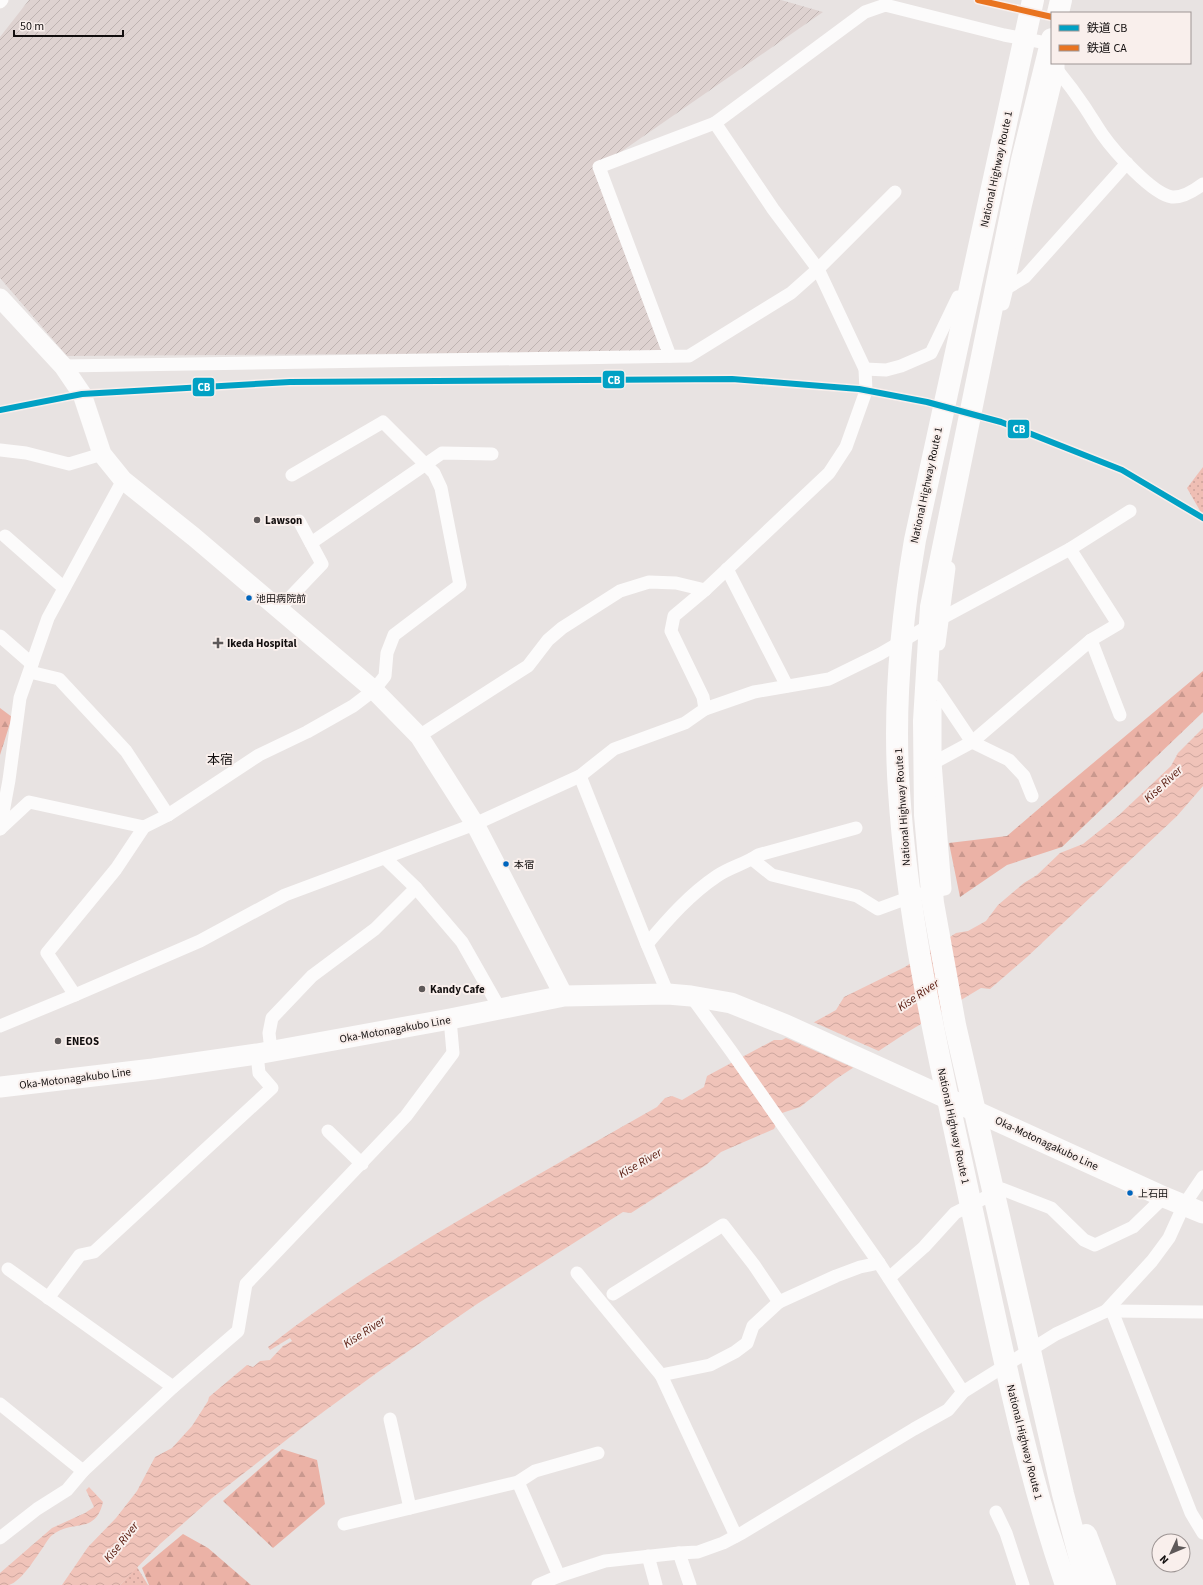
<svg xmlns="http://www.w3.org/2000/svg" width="1203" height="1585" viewBox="0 0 1203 1585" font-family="'Source Sans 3','Noto Sans JP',sans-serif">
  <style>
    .industrial { fill: url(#industrial-furrows) }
    .grass { fill: url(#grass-dots) }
    .forest { fill: url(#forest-firs) }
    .water { fill: url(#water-waves) }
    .pier { fill: #e8e3e2 }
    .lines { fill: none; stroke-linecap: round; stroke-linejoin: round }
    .street { stroke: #fcfbfb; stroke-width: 13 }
    .secondary { stroke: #fcfbfb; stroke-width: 19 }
    .primary { stroke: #fcfbfb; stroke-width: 21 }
    .highway { stroke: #fcfbfb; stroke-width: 22 }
    .rail-1-casing { stroke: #f9efec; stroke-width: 9 }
    .rail-2-casing { stroke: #f9efec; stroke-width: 9 }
    .rail-1 { stroke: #01a1c4; stroke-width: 6 }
    .rail-2 { stroke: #e97420; stroke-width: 6 }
    .poi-dot { fill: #5e5959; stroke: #f9efec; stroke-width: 1.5 }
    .bus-dot { fill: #0065bd; stroke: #f9efec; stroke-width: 1.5 }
    .labels { text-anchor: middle; stroke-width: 4; stroke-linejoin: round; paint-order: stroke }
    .bus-label { font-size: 10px; fill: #130f0f; stroke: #f9efec; text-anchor: start }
    .street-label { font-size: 11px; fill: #130f0f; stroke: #f9efec }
    .poi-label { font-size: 11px; font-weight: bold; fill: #130f0f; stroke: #f9efec; text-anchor: start }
    .water-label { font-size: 12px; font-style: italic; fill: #55170b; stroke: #f9efec }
    .quarter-label { font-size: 13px; fill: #130f0f; stroke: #f9efec }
    .line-badge { stroke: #f9efec; stroke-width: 1.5 }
    .badge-label { font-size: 11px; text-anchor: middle; font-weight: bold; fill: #fff }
  </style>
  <defs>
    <pattern id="industrial-furrows" width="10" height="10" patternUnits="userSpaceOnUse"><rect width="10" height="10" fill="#ded2d0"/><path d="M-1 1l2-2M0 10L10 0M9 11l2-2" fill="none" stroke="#beb3b1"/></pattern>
    <pattern id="grass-dots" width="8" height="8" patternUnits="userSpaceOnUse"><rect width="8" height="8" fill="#efbeb4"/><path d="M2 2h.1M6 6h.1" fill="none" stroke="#cca29a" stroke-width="1.8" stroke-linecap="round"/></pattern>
    <pattern id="forest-firs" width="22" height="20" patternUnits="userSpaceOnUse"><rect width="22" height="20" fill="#ebb2a6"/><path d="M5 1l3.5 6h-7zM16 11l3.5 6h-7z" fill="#c9988e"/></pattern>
    <pattern id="water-waves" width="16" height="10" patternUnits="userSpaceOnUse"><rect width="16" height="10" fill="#f0c3b9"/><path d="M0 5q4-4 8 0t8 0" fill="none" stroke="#cda69e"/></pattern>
  </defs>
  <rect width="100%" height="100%" fill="#e8e3e2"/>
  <path class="industrial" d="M29 0H781L823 12 599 167 669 352 67 356 0 278V37Z"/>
  <g class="grass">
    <path d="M1203 467V516L1187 488Z"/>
    <path d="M137 1567 148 1585H120Z"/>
  </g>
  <g class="forest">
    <path d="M1203 671V712L1062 847 1007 865 960 897 949 843 1007 836 1049 800Z"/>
    <path d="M0 708 12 717 0 755Z"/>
    <path d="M282 1449 317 1460 325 1504 273 1548 223 1501Z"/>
    <path d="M183 1534 208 1548 251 1585H149L142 1568Z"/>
  </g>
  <g class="water">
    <path d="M1203 728V786L1177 816 1027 957 990 989 981 988 906 1033 836 1079 800 1107 782 1113 774 1129 721 1152 706 1165 631 1213 623 1212 477 1304 378 1372 308 1423 212 1498 160 1544 120 1585H62L88 1547 116 1518 137 1491 155 1457 172 1448 192 1426 208 1401 209 1397 247 1365 253 1367 260 1361 270 1360 283 1346 292 1341 290 1338 270 1350 268 1347C339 1291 416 1245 494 1200 548 1169 602 1138 657 1107L665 1098 672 1096 682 1100 704 1087 707 1076 774 1040H782L836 1010 844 997 905 967 956 933 968 931 986 921 998 905 1024 883 1037 875 1060 853 1083 844 1119 815 1171 766 1178 753Z"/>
    <path d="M89 1487 103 1502C95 1536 72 1518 51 1536 48 1539 46 1543 44 1546 36 1557 22 1581 9 1585 7 1585 3 1585 0 1585V1573L52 1528 85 1513 94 1507 86 1490Z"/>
  </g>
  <path class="pier" d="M811 1021 881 1052 856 1069 784 1037Z"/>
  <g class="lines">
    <g class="street">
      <path d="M0 2 2 0"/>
      <path d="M1058 71C1067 82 1076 94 1084 106 1090 115 1096 125 1102 134 1114 151 1152 194 1172 197 1183 198 1195 190 1203 184"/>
      <path d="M1007 288 1025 207 1058 71V63"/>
      <path d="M1003 304 1007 288 1025 277 1127 163"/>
      <path d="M670 356 599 167 715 123 865 12 885 5 1004 35 1052 44"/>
      <path d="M63 366 689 356 791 293 818 269 895 192"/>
      <path d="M865 369 886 370 901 366 931 353 958 297"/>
      <path d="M0 450 26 453 69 464 102 454"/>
      <path d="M5 536 64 588"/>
      <path d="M311 543 442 453 492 454"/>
      <path d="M1070 549 1118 624 1091 640 1120 715"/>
      <path d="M727 569 787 686"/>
      <path d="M279 609 322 564 299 521"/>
      <path d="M0 636 32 664"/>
      <path d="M939 644 949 568"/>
      <path d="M30 672 59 679 126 751 168 815"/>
      <path d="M935 687 972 742 1009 760 1024 776 1032 796"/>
      <path d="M705 709 754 692 829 679 880 654 942 618 1070 549 1130 511"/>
      <path d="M419 736 528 666 548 640 562 628 620 591 649 582 676 583 705 590"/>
      <path d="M935 762 972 742 1091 640"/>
      <path d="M580 776 647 944 668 994"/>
      <path d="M0 829 29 802 144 827 168 815 259 755 307 732 353 706 374 690 385 676 387 653 394 635 460 585 441 488 434 473 383 422 292 475"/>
      <path d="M0 829 9 780 20 698 48 618 123 480"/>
      <path d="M752 859 772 875 857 896 878 909 916 895 945 889 935 762V707"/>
      <path d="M416 888 462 942 500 1009"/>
      <path d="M647 944C668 919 690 894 717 876 730 867 745 864 758 855L856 828"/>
      <path d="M75 995 47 953 116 869 144 827"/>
      <path d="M691 996 731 1051 879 1263 963 1392"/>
      <path d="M0 1026 75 995 200 941 285 895 475 824 580 776 614 749 685 723 705 709 703 697 671 631 674 616 705 590 829 473 846 447 866 391 865 369 818 269 773 209 715 123"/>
      <path d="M271 1051 269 1033 272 1018 312 976 375 929 416 888 385 858"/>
      <path d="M328 1131 362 1164"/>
      <path d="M8 1269 173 1387"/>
      <path d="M577 1273 661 1375 736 1536"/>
      <path d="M889 1278 924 1247 955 1213 1002 1189 1051 1208 1084 1240 1095 1245 1133 1227 1164 1197"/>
      <path d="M613 1294 723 1225 754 1265 779 1302"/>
      <path d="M48 1298 80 1255 94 1252 272 1088 259 1073 257 1054"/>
      <path d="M1106 1311 1152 1261 1169 1238 1184 1205 1203 1177"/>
      <path d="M1112 1311 1191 1513 1203 1533"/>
      <path d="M661 1375 710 1365 735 1352 747 1343 753 1326 779 1302 836 1276 860 1267 879 1263"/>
      <path d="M0 1404 83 1471"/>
      <path d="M390 1419 410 1508"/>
      <path d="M518 1482 559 1576"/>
      <path d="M996 1512 1006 1533 1023 1585"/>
      <path d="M344 1524 518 1482 535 1471 598 1453"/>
      <path d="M0 1538 37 1509 67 1490 83 1471 173 1387 238 1331 246 1284 406 1116 453 1053 450 1019"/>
      <path d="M679 1553 690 1585"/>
      <path d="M648 1556 656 1585"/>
      <path d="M538 1585 559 1576 605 1561 679 1553 698 1552 723 1543 742 1533 914 1429 948 1410 963 1392 1056 1334 1106 1311H1112L1203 1312"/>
    </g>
    <path class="secondary" d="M0 298 63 366 82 394 102 454 123 480 194 537 374 690 419 736 475 824 564 996"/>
    <path class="primary" d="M0 1087 153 1069 257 1054 450 1019 564 996 668 994 691 996 731 1003 786 1025 1164 1197 1203 1213"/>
    <g class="highway">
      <path d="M1033 0 915 540C901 622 893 707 899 791 908 930 941 1065 970 1201 998 1330 1023 1460 1066 1585"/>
      <path d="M1058 13 1061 0"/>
      <path d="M1052 39 1022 160 931 607 924 721 925 815 933 903 955 1025 1063 1494 1087 1585"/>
      <path d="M1086 1535 1105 1585"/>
    </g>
    <g class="rail-1-casing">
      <path id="rail-1" d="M0 410 82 394 290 382 732 379 859 389 927 402 1001 422 1122 470 1203 518"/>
    </g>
    <g class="rail-2-casing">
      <path id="rail-2" d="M978 0 1052 17"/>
    </g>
    <use href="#rail-1" class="rail-1"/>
    <use href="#rail-2" class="rail-2"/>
  </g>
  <g class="poi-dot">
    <circle cx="257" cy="520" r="4"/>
    <path d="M216 637h4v4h4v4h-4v4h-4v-4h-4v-4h4z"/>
    <circle cx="422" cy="989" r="4"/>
    <circle cx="58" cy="1041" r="4"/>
  </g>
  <g class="bus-dot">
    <circle cx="249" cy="598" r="3.5"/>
    <circle cx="506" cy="864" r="3.5"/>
    <circle cx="1130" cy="1193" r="3.5"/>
  </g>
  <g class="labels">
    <g class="bus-label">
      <text x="256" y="602">池田病院前</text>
      <text x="514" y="868">本宿</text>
      <text x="1138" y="1197">上石田</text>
    </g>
    <g class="street-label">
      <text transform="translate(996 169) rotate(-78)" y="4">National Highway Route 1</text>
      <text transform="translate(926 485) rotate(-78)" y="4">National Highway Route 1</text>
      <text transform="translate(902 807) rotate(-94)" y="4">National Highway Route 1</text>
      <text transform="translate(395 1029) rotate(-10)" y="4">Oka-Motonagakubo Line</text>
      <text transform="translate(75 1078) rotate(-7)" y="4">Oka-Motonagakubo Line</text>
      <text transform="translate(954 1126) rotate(78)" y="4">National Highway Route 1</text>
      <text transform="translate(1047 1143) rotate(25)" y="4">Oka-Motonagakubo Line</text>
      <text transform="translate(1025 1442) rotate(76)" y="4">National Highway Route 1</text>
    </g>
    <g class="poi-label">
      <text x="265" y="524">Lawson</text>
      <text x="227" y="647">Ikeda Hospital</text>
      <text x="430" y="993">Kandy Cafe</text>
      <text x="66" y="1045">ENEOS</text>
    </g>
    <g class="water-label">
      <text transform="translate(1163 784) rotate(-43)" y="4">Kise River</text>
      <text transform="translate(918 995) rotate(-34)" y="4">Kise River</text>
      <text transform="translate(640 1163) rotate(-30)" y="4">Kise River</text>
      <text transform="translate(364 1332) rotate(-33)" y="4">Kise River</text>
      <text transform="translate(121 1542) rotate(-51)" y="4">Kise River</text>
    </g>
    <g class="quarter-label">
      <text x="220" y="764">本宿</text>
    </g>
  </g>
  <g class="line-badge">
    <rect x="602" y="370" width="23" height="19" rx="4" fill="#01a1c4"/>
    <rect x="192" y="377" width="23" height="20" rx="4" fill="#01a1c4"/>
    <rect x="1007" y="419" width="23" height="20" rx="4" fill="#01a1c4"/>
  </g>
  <g class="badge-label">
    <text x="614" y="384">CB</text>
    <text x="204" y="391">CB</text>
    <text x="1019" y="433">CB</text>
  </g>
  <rect x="1051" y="12" width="140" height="52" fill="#f9efec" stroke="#9d9594"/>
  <rect x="1059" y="25" width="20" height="6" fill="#01a1c4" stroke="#9d9594"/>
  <text x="1087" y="32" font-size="12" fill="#130f0f">鉄道 CB</text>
  <rect x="1059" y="45" width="20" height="6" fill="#e97420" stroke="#9d9594"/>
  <text x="1087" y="52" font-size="12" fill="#130f0f">鉄道 CA</text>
  <g transform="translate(1171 1553) rotate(226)"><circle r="19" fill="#f9efec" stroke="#9d9594"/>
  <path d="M0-3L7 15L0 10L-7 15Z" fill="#5e5959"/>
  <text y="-6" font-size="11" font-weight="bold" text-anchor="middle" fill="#130f0f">N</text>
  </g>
  <path d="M14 30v6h109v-6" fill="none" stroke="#130f0f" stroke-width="2"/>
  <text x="20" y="30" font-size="12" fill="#130f0f" stroke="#f9efec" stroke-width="3" paint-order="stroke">50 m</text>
</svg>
